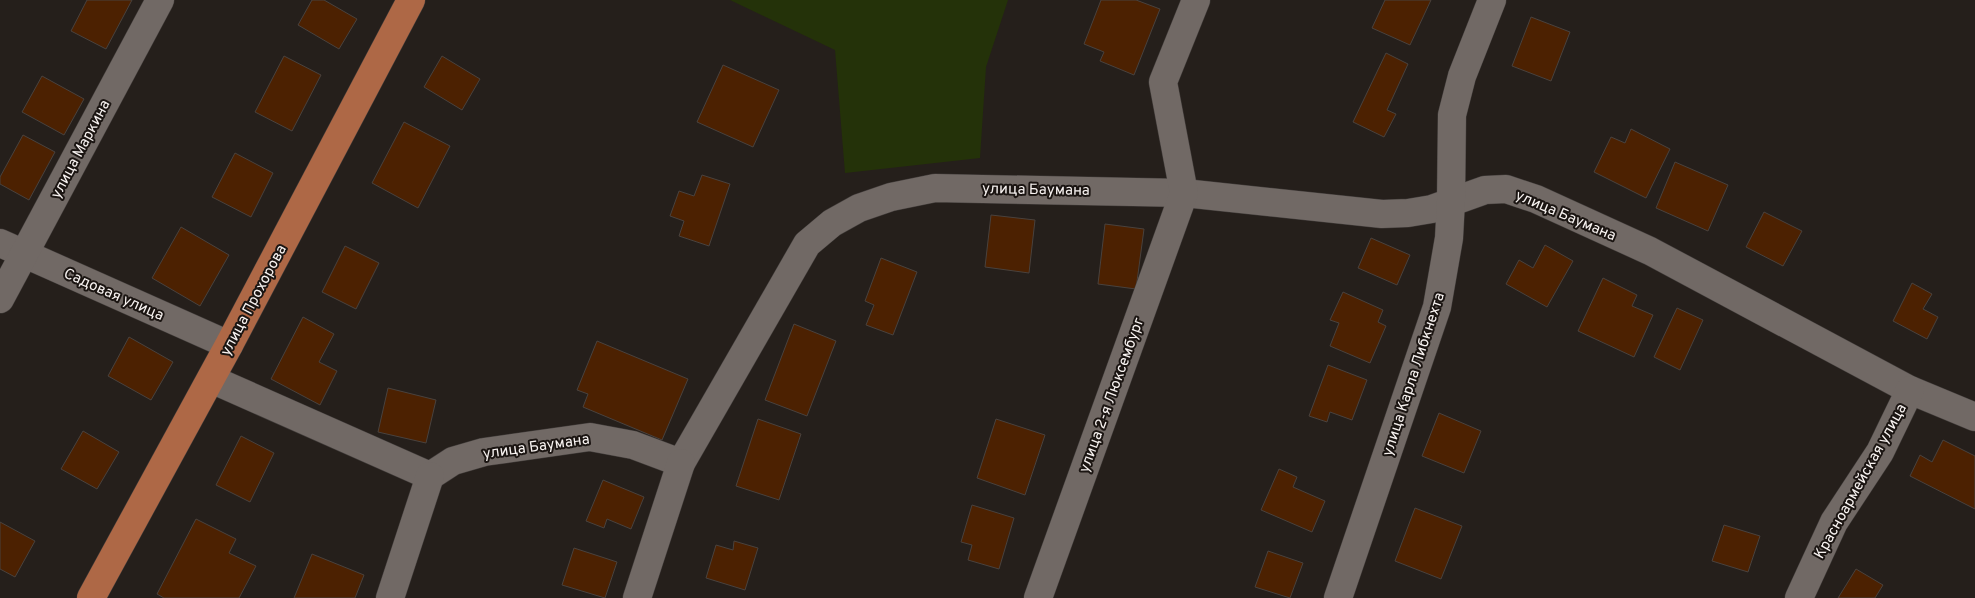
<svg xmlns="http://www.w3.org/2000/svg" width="1975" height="598" viewBox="0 0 1975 598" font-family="Overpass,sans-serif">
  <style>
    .green { fill: #243209 }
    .building { fill: #4c2101; stroke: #49423e }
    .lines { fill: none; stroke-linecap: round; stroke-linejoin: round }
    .street-casing { stroke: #413c3a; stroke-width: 29 }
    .primary-casing { stroke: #413c3a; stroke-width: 29 }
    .street { stroke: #716965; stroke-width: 28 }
    .primary { stroke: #ae6846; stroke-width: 28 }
    .labels { text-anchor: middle; stroke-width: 4; stroke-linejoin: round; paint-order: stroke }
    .street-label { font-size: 15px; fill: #f8f3f1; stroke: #1b1512 }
  </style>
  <rect width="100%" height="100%" fill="#251f1b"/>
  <path class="green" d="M730 0H1008L986 67 980 158 845 173 835 50Z"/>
  <g class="building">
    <path d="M87 0H132L106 49 71 31Z"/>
    <path d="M312 0H324L357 19 339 49 298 25Z"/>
    <path d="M1101 0H1136L1160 9 1134 75 1100 61 1104 52 1084 44Z"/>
    <path d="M1385 0H1431L1410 45 1372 28Z"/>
    <path d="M1531 17 1570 32 1551 81 1512 66Z"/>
    <path d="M1386 53 1408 64 1387 110 1396 114 1384 137 1353 122Z"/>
    <path d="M284 56 321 75 292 131 255 112Z"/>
    <path d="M442 56 480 79 462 110 424 87Z"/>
    <path d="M723 65 779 90 753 147 697 122Z"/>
    <path d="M42 76 84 99 64 135 22 112Z"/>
    <path d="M404 122 450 146 418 208 372 183Z"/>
    <path d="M1631 129 1670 149 1646 198 1594 172 1611 137 1625 143Z"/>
    <path d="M23 135 55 152 29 200 0 184V177Z"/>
    <path d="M235 153 273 173 251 217 212 197Z"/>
    <path d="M1675 162 1728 185 1708 231 1656 208Z"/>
    <path d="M702 175 730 184 709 246 679 236 684 221 670 216 679 191 694 196Z"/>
    <path d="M1764 212 1802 231 1783 266 1746 247Z"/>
    <path d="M991 215 1035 220 1029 273 985 267Z"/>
    <path d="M1105 224 1144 229 1136 289 1098 284Z"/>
    <path d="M181 227 229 255 200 306 152 278Z"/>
    <path d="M1371 238 1410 255 1397 285 1358 268Z"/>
    <path d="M1545 245 1573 261 1547 307 1506 284 1519 260 1533 268Z"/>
    <path d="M345 246 379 263 356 309 322 292Z"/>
    <path d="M881 258 917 272 893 335 866 325 874 305 865 301Z"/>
    <path d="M1603 278 1637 295 1632 306 1653 315 1634 357 1578 331Z"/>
    <path d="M1912 283 1932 294 1923 309 1938 317 1927 339 1893 321Z"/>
    <path d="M1343 292 1383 310 1378 322 1386 326 1370 363 1330 346 1339 323 1330 320Z"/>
    <path d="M1677 308 1703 320 1680 370 1654 357Z"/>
    <path d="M303 317 334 334 319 362 337 371 320 405 271 379Z"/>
    <path d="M794 324 836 341 807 416 765 400Z"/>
    <path d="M129 337 173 362 151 400 108 376Z"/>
    <path d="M597 341 688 379 662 440 583 407 588 394 577 390Z"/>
    <path d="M1328 365 1367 380 1352 420 1330 412 1327 422 1309 416Z"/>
    <path d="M388 388 436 400 426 443 378 432Z"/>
    <path d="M1439 413 1481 431 1464 473 1422 456Z"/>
    <path d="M758 419 801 434 779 500 736 486Z"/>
    <path d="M996 419 1045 435 1025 495 977 478Z"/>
    <path d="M83 431 119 452 97 489 61 469Z"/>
    <path d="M241 436 274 453 250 502 216 485Z"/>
    <path d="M1943 440 1975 456V509L1910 476 1920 455 1932 462Z"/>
    <path d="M1279 469 1297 477 1293 487 1325 501 1312 532 1261 510Z"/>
    <path d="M603 480 644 497 631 529 607 519 604 528 586 521Z"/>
    <path d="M972 505 1014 518 999 569 968 560 972 545 961 542Z"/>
    <path d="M1415 508 1462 526 1441 579 1395 561Z"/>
    <path d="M196 519 236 539 229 553 256 566 239 598H164L157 594Z"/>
    <path d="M0 522 35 541 15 577 0 569Z"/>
    <path d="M1724 525 1760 536 1748 572 1712 561Z"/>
    <path d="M734 541 758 548 745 590 706 578 716 545 733 550Z"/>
    <path d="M574 548 617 562 605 598 562 585Z"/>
    <path d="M1268 551 1303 563 1290 598 1255 587Z"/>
    <path d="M312 554 364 575 355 598H294Z"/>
    <path d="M1856 569 1883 585 1875 598H1838Z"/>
  </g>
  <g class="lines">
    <g class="street-casing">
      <g id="street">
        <path d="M0 243 229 345"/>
        <path d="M0 299 160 0"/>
        <path d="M211 379 430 476 453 461 484 452 590 437 633 445 681 463 807 244 832 223 859 208 891 197 935 188 1184 193 1382 214 1408 213 1432 209 1485 190 1506 189 1536 199 1650 251 1910 390 1975 417"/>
        <path d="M390 598 430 476"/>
        <path d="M637 598 681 463"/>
        <path d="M1038 598 1184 193 1163 82 1196 0"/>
        <path d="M1338 598 1437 307 1449 238 1451 201 1452 115 1462 76 1492 0"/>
        <path d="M1799 598 1834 522 1880 452 1910 390"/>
      </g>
    </g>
    <g class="primary-casing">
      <path id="primary" d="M91 598 229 345 411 0"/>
    </g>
    <use href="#street" class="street"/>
    <use href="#primary" class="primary"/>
  </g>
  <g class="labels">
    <g class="street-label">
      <text transform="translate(80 149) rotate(-62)" y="5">улица Маркина</text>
      <text transform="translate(1036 189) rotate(1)" y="5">улица Баумана</text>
      <text transform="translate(1566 215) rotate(23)" y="5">улица Баумана</text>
      <text transform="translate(114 294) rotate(24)" y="5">Садовая улица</text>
      <text transform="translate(253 300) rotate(-62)" y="5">улица Прохорова</text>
      <text transform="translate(1413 374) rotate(-72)" y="5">улица Карла Либкнехта</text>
      <text transform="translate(1111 395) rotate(-70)" y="5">улица 2-я Люксембург</text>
      <text transform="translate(536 446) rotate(-8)" y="5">улица Баумана</text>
      <text transform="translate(1860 481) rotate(-61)" y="5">Красноармейская улица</text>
    </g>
  </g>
</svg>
